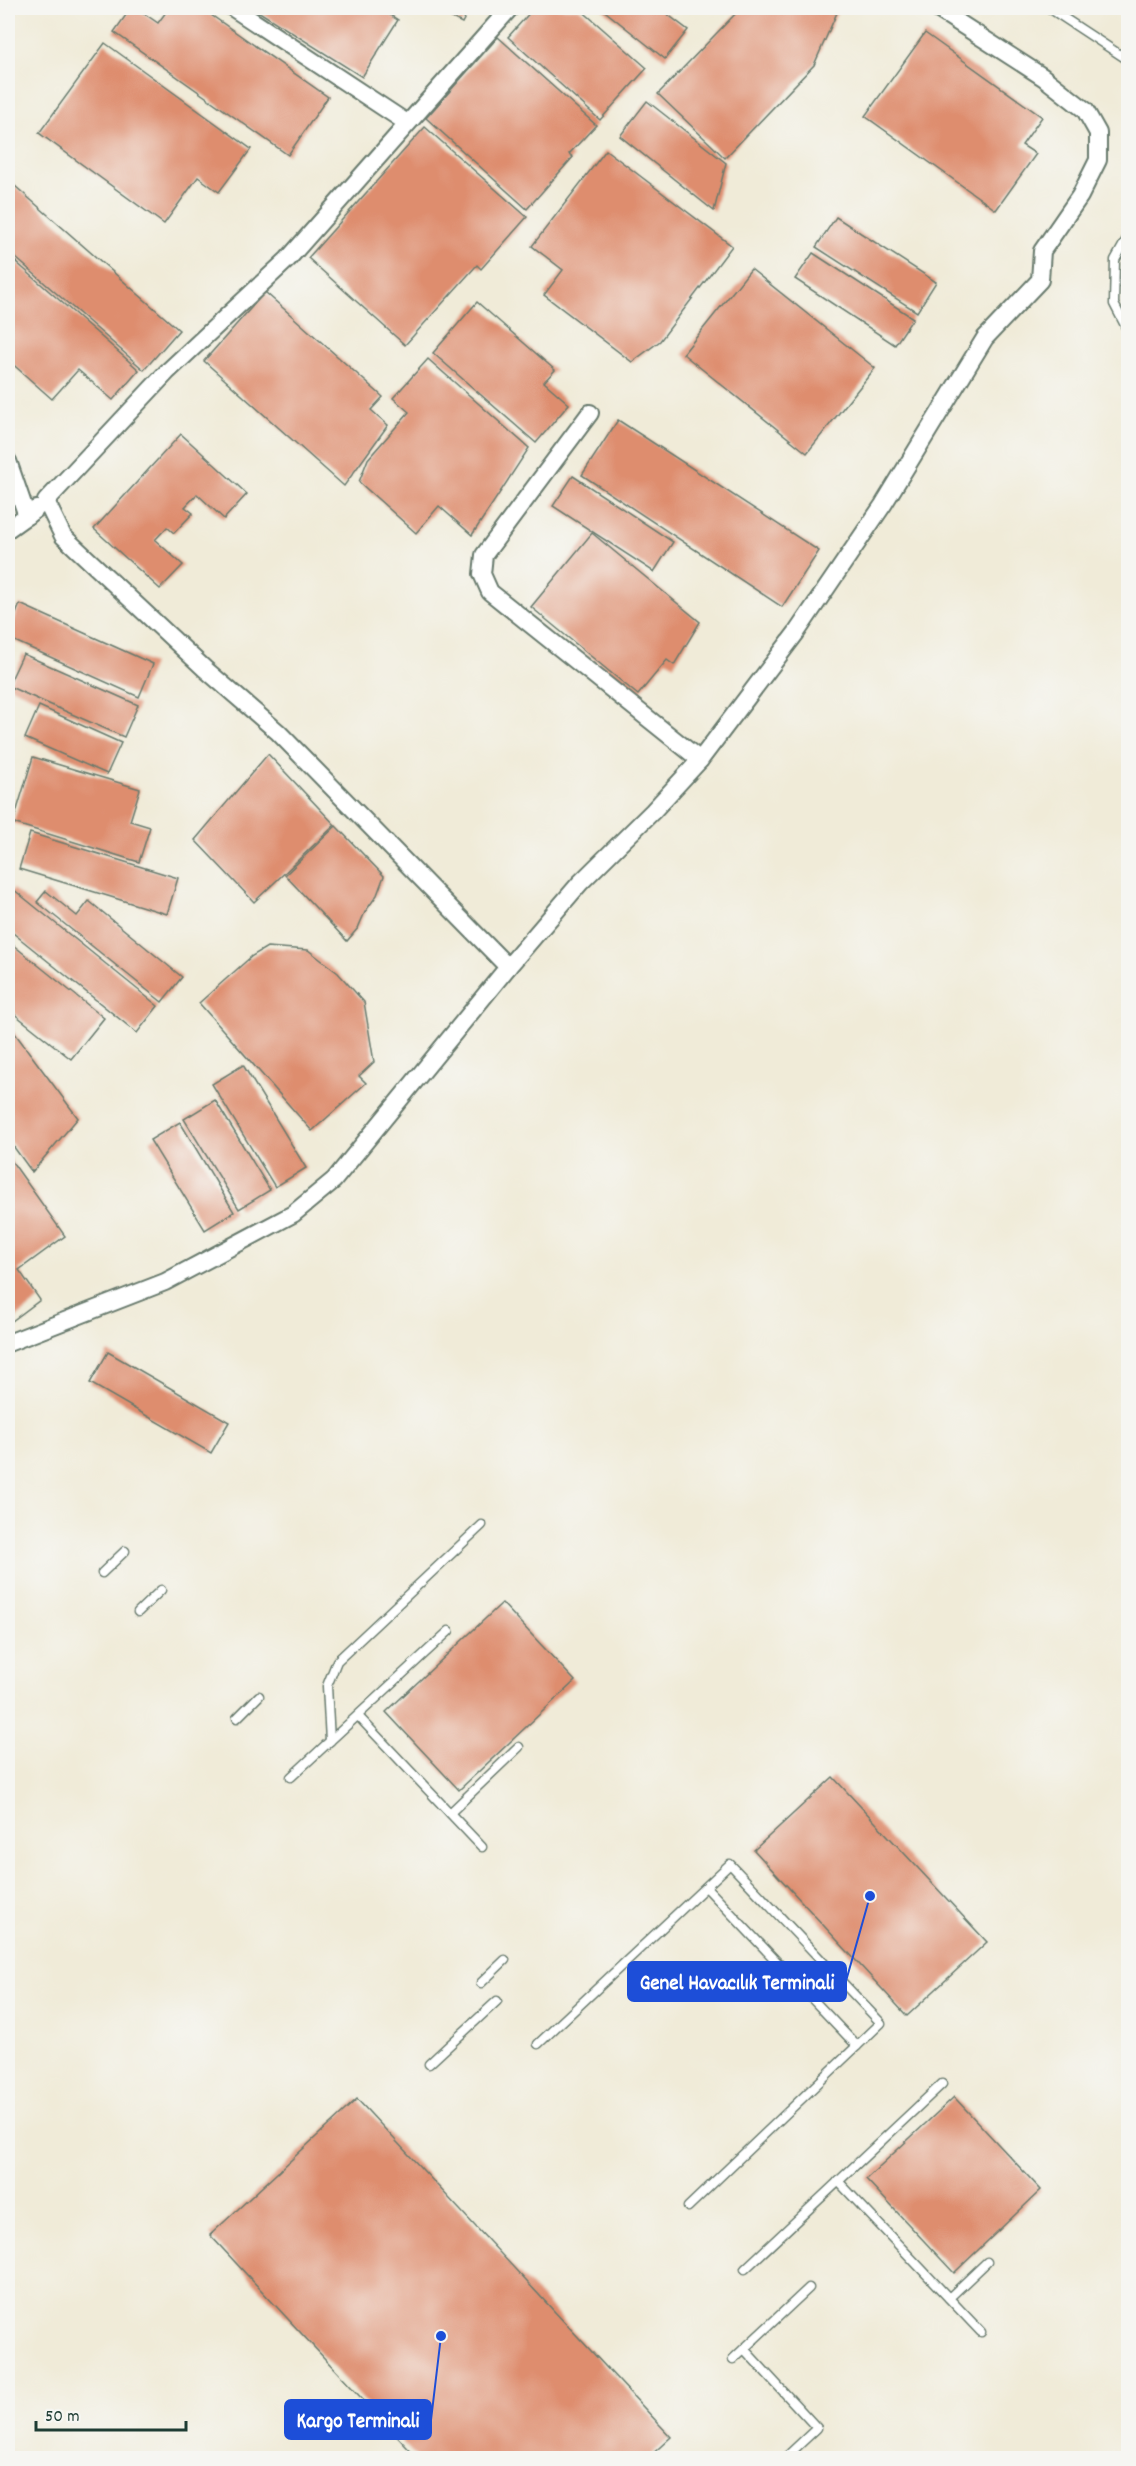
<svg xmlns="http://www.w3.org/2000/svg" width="1136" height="2466" viewBox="0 0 1136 2466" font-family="Dekko,sans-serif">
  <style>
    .building { fill: #de8d6e }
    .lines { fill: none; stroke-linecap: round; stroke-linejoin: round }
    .service-casing { stroke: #687a6d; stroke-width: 11 }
    .minor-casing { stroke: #687a6d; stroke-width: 20 }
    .service { stroke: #fff; stroke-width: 8 }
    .minor { stroke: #fff; stroke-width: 16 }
    .leader { fill: none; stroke: #1d4ed8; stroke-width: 2 }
    .callout-dot { fill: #1d4ed8; stroke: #f6f6f2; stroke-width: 2 }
    .callout { fill: #1d4ed8; stroke: #1d4ed8; stroke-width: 2 }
    .callout-label { font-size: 21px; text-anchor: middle; font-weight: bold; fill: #fff }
  </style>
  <rect width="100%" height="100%" fill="#f6f6f2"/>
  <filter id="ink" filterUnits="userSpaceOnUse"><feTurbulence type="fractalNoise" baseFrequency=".0167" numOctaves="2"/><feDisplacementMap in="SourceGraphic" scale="12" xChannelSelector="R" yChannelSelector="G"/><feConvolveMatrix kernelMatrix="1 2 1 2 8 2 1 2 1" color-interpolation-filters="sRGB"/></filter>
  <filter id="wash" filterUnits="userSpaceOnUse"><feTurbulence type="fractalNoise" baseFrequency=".008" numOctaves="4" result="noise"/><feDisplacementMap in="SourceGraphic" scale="24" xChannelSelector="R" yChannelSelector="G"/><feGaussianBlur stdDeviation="1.35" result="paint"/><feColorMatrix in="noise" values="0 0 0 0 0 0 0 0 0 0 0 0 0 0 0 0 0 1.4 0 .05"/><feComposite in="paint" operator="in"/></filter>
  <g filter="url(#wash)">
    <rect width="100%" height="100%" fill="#f0ebd8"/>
    <g id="blocks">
      <g class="building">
        <path d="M131 8H136L158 23 169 8H201L328 97 288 155 114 32Z"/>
        <path d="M253 8H379L398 20 362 77Z"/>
        <path d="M432 8H470L462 23Z"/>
        <path d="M534 8H579L647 68 600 120 508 37Z"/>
        <path d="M601 8H659L688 30 665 59Z"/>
        <path d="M741 8H839L814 65 725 158 658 94Z"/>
        <path d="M925 33 1042 117 1022 145 1036 154 996 210 865 116Z"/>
        <path d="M498 37 596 125 569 154 573 157 527 209 426 118Z"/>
        <path d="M105 43 251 149 219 192 198 177 164 224 39 133Z"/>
        <path d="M647 101 726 163 714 211 620 136Z"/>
        <path d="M425 127 527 217 481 269 477 265 405 345 308 258Z"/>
        <path d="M606 150 732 246 660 341 632 362 544 295 563 270 532 246Z"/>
        <path d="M15 186 179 330 144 370 8 251V195Z"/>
        <path d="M836 217 936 282 917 312 816 247Z"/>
        <path d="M813 253 913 318 895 345 795 279Z"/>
        <path d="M8 255 139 370 113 400 78 370 52 399 8 360Z"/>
        <path d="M751 269 875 368 807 453 683 354Z"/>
        <path d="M265 292 383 397 371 410 388 425 344 486 204 361Z"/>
        <path d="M477 302 555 370 544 382 569 404 536 443 433 353Z"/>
        <path d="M428 359 529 448 472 535 439 506 416 533 359 482 368 459 409 412 393 398Z"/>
        <path d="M618 420 819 551 782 607 582 475Z"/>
        <path d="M181 434 247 494 224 519 197 494 185 507 193 513 174 533 167 527 155 540 183 565 160 589 94 529Z"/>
        <path d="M573 476 673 542 654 572 553 506Z"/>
        <path d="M592 533 700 622 674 665 667 660 638 695 531 607Z"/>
        <path d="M20 604 153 664 139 697 8 638V633Z"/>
        <path d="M23 654 138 705 124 737 8 686Z"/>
        <path d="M39 706 121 743 107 774 25 738Z"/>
        <path d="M268 754 335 825 254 902 195 840Z"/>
        <path d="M33 757 140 789 130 821 150 827 139 862 13 823Z"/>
        <path d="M336 826 384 876 377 895 365 912 358 928 347 941 285 875Z"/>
        <path d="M30 833 178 878 167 914 19 869Z"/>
        <path d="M13 889 158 1006 137 1033 8 929V896Z"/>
        <path d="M46 891 77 916 89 901 182 977 162 1002 37 902Z"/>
        <path d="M8 941 104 1018 71 1059 8 1009Z"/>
        <path d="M267 947 308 950 338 973 364 1002 374 1062 359 1076 366 1083 312 1131 199 1003 252 956Z"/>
        <path d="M8 1024 78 1118 32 1172 8 1139Z"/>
        <path d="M243 1065 306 1168 275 1187 212 1084Z"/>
        <path d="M215 1100 270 1190 239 1209 184 1119Z"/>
        <path d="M180 1122 234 1212 205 1230 150 1140Z"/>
        <path d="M8 1156 65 1236 19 1270 40 1300 8 1324Z"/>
        <path d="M108 1352 229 1422 211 1453 90 1383Z"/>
        <path d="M502 1603 575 1681 459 1790 386 1712Z"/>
        <path d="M833 1777 987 1942 907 2016 754 1850Z"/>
        <path d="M954 2097 1041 2190 954 2273 866 2179Z"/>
        <path d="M357 2099 671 2437 648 2458H417L210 2235Z"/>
      </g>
    </g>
  </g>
  <g filter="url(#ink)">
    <use href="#blocks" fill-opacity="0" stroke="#687a6d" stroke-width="1.5"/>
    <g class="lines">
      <g class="service-casing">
        <g id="service">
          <path d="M1049 8 1128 60"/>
          <path d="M1128 237 1115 260 1114 304 1128 331"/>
          <path d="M102 1573 125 1551"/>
          <path d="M138 1612 161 1590"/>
          <path d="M358 1716 482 1847"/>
          <path d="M237 1718 259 1696"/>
          <path d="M330 1741 327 1686 337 1661 482 1525"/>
          <path d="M291 1777 449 1631"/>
          <path d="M450 1813 519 1747"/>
          <path d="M706 1887 857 2046"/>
          <path d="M481 1983 505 1960"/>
          <path d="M538 2044 730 1864 881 2023 688 2207"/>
          <path d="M429 2064 497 2001"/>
          <path d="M838 2181 981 2332"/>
          <path d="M745 2269 942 2084"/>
          <path d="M949 2298 987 2262"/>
          <path d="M744 2349 817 2428 785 2458"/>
          <path d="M733 2359 809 2288"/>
        </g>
      </g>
      <g class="minor-casing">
        <g id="minor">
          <path d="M233 8 407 123"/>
          <path d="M590 413 484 555 482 574 490 592 700 760"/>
          <path d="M8 461 27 516"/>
          <path d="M8 529 36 509"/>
          <path d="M508 967 580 883 653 811 700 760 796 633 883 505 985 338 1040 280 1042 251 1080 196 1098 160V133L1085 110 1043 77 936 8"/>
          <path d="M8 1343 165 1282 293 1214 334 1180 508 967 278 732 205 669 63 536 46 501 167 372 288 259 510 8"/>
        </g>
      </g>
      <use href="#service" class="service"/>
      <use href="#minor" class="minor"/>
    </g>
  </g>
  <path class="leader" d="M870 1896L846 1981M441 2336L431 2420"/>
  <g class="callout-dot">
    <circle cx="870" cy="1896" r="6"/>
    <circle cx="441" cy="2336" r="6"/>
  </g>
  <g class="callout">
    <rect x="628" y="1962" width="218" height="39" rx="6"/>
    <rect x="285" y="2400" width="146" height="39" rx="6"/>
  </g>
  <g class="callout-label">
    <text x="737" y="1989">Genel Havacılık Terminali</text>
    <text x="358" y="2427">Kargo Terminali</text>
  </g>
  <rect width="1136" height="2466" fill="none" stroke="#f6f6f2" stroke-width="30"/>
  <path d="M36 2421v9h150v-9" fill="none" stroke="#1f3d34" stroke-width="3"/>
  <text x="45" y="2421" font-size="18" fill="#1f3d34" stroke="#f6f6f2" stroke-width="4.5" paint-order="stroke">50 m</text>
</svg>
